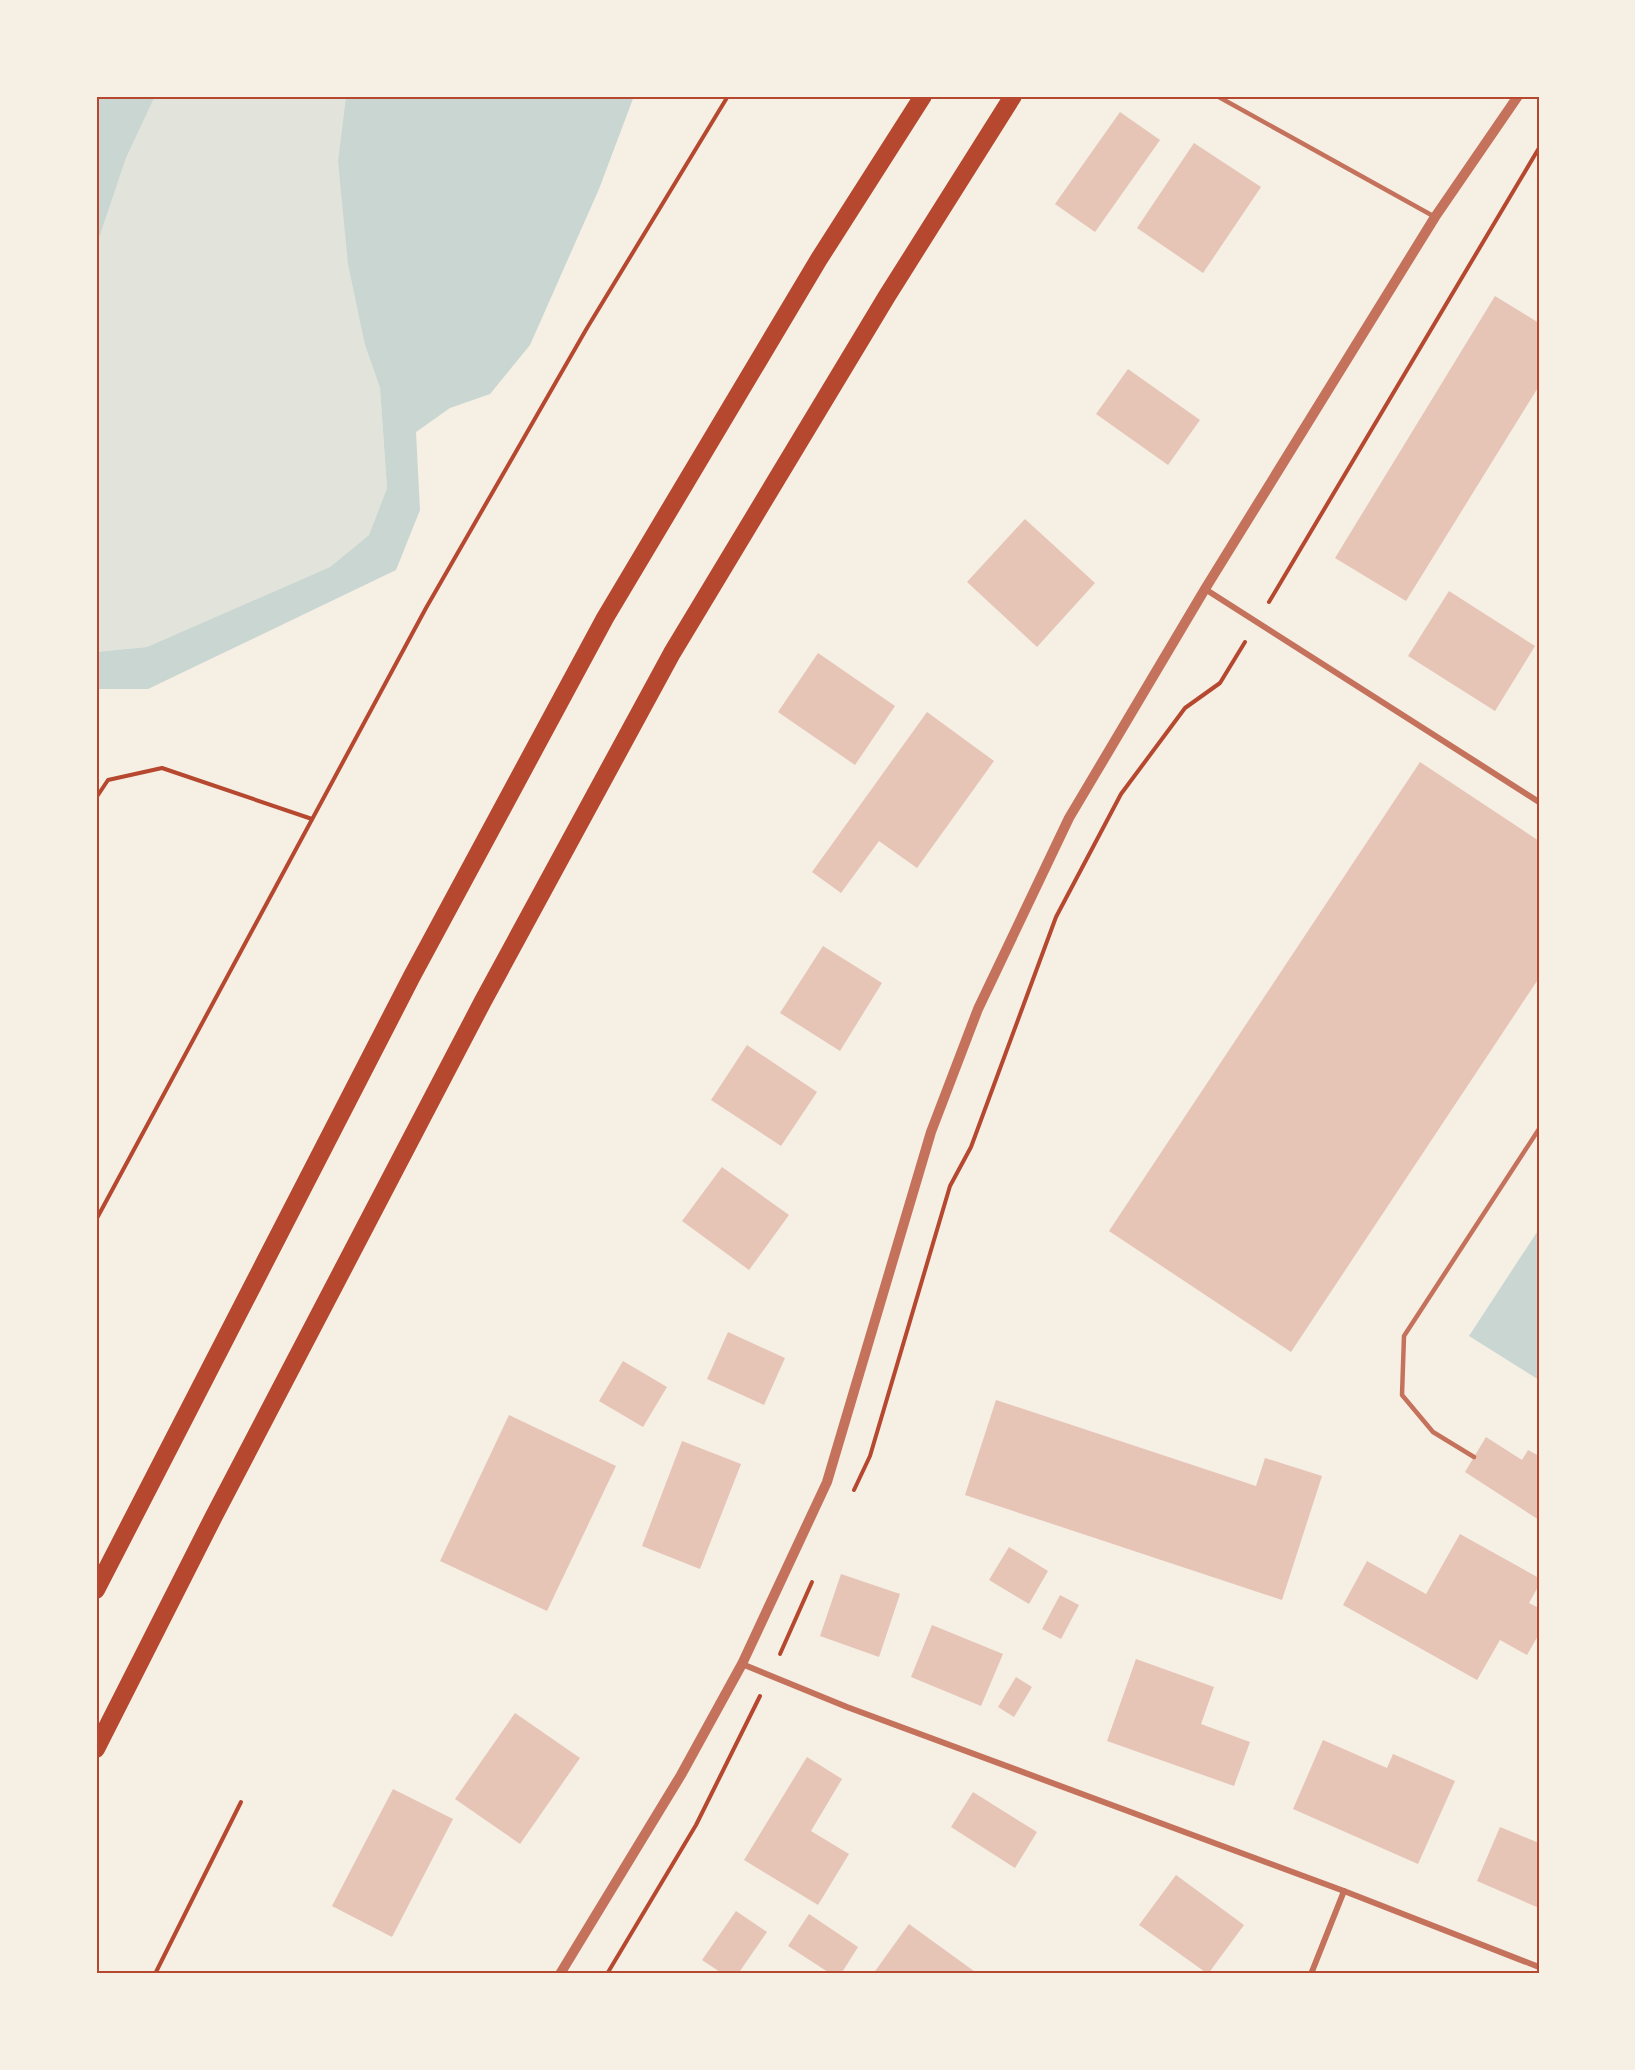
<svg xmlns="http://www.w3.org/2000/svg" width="1635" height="2070" viewBox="0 0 1635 2070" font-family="'Asap Condensed',sans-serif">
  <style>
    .green { fill: #e2e4dc }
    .water { fill: #c9d6d2 }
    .building { fill: #e6c5b7 }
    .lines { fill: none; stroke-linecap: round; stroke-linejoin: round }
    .path { stroke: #b5482f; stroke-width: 4 }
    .service { stroke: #c5725c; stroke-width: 4.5 }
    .minor { stroke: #c5725c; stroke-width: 6 }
    .tertiary { stroke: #c5725c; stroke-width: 10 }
    .motorway { stroke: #b5482f; stroke-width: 18 }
    .neatline { fill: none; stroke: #b5482f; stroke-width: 2 }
  </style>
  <rect width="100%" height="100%" fill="#f6efe4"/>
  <path class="green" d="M155 96H346L338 161 365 345 380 388 387 488 369 535 330 567 147 647 96 652V247L126 158Z"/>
  <g class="water">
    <path d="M96 96H155L126 158 96 247Z"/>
    <path d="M346 96H634L599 189 530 345 490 394 450 408 416 432 420 510 396 570 148 689H96V652L147 647 330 567 369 535 387 488 380 388 365 345 348 264 338 161Z"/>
    <path d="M1539 1229V1380L1469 1336Z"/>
  </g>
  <g class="building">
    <path d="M1120 112 1160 140 1095 232 1055 204Z"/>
    <path d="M1194 143 1261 187 1203 273 1137 228Z"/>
    <path d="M1495 296 1539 323V386L1406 601 1335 558Z"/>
    <path d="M1128 369 1200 420 1168 465 1096 414Z"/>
    <path d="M1025 519 1095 583 1037 647 967 582Z"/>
    <path d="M1449 591 1535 646 1495 711 1408 656Z"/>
    <path d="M818 653 895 706 855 765 778 712Z"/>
    <path d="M927 712 994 761 917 868 879 841 841 893 812 872Z"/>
    <path d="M1420 762 1539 841V978L1291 1352 1109 1231Z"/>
    <path d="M823 946 882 983 840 1051 780 1013Z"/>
    <path d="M747 1045 817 1092 781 1146 711 1100Z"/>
    <path d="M722 1167 789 1215 749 1270 682 1221Z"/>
    <path d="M728 1332 785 1358 764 1405 707 1379Z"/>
    <path d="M623 1361 667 1387 643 1427 599 1401Z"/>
    <path d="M996 1400 1256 1486 1265 1458 1322 1476 1282 1600 965 1495Z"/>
    <path d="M509 1415 616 1466 547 1611 440 1561Z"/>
    <path d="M1486 1437 1522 1460 1528 1450 1539 1456V1520L1465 1472Z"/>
    <path d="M682 1441 741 1464 700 1569 642 1546Z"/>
    <path d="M1460 1534 1539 1578V1585L1529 1603 1539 1608V1634L1527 1655 1500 1640 1477 1680 1343 1605 1367 1561 1426 1594Z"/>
    <path d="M1009 1547 1048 1571 1029 1604 989 1580Z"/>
    <path d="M841 1574 900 1594 879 1657 820 1636Z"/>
    <path d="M1060 1595 1079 1605 1061 1639 1042 1629Z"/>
    <path d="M932 1625 1003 1654 981 1706 911 1677Z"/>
    <path d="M1136 1659 1214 1687 1201 1724 1250 1742 1234 1786 1107 1741Z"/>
    <path d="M1016 1677 1032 1687 1014 1717 998 1707Z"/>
    <path d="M515 1713 580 1758 520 1844 455 1799Z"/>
    <path d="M1323 1740 1387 1768 1393 1754 1455 1781 1418 1864 1293 1809Z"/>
    <path d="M807 1757 842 1779 811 1831 849 1854 818 1905 744 1860Z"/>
    <path d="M393 1789 453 1819 392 1937 332 1906Z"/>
    <path d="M973 1792 1037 1832 1015 1868 951 1827Z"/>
    <path d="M1500 1827 1539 1843V1908L1477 1881Z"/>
    <path d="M1176 1875 1244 1925 1208 1974 1139 1925Z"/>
    <path d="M736 1911 767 1932 738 1974H723L702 1960Z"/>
    <path d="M809 1914 858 1947 841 1974H831L788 1946Z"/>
    <path d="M909 1924 978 1974H873Z"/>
  </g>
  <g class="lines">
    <g class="path">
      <path d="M1269 602 1539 148"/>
      <path d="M96 798 108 780 162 768 312 819"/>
      <path d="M96 1220 426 608 587 328 728 96"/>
      <path d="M854 1490 870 1456 950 1186 971 1147 1056 917 1121 794 1185 708 1220 683 1245 642"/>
      <path d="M780 1654 812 1582"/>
      <path d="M155 1974 241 1802"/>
      <path d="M607 1974 696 1825 760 1696"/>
    </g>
    <g class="service">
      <path d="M1217 96 1435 217"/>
      <path d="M1474 1457 1433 1432 1402 1395 1404 1336 1539 1129"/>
    </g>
    <g class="minor">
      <path d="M1205 589 1539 802"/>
      <path d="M742 1664 847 1707 1344 1891 1539 1967"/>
      <path d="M1311 1974 1344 1891"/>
    </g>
    <path class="tertiary" d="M560 1974 681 1775 742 1664 827 1482 931 1132 978 1009 1069 818 1205 589 1435 217 1518 96"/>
    <g class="motorway">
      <path d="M96 1590 412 976 605 618 819 259 923 96"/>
      <path d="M96 1749 214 1516 483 1001 672 653 887 296 1013 96"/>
    </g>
  </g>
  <rect width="1635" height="2070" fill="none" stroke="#f6efe4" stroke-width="195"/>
  <rect x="98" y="98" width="1440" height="1874" class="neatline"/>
</svg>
